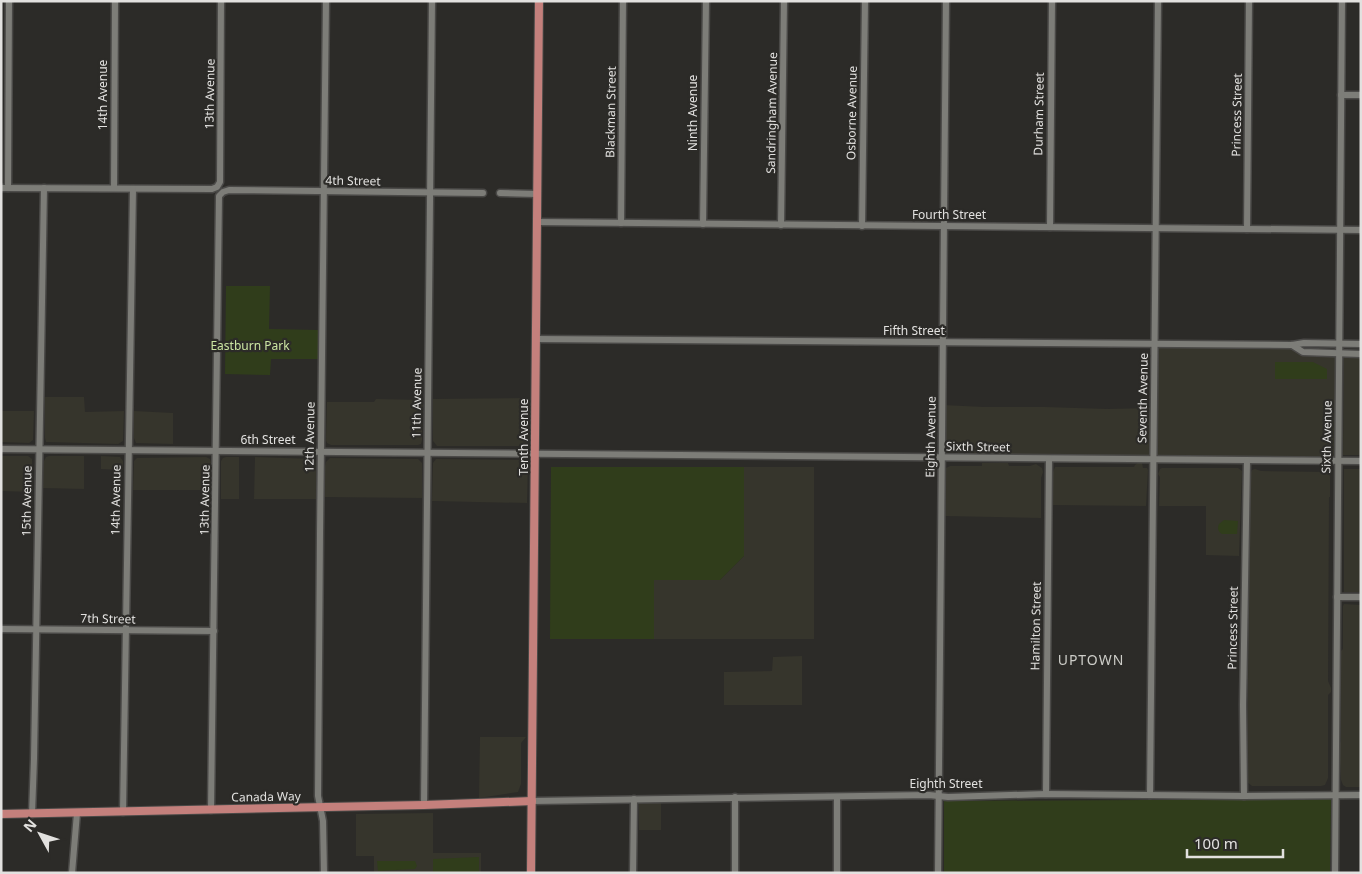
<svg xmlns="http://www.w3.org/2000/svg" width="1362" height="874" viewBox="0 0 1362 874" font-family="'Noto Sans',sans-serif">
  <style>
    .built { fill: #36352c }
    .green { fill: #303d1b }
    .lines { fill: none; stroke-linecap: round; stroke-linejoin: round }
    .minor-casing { stroke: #4a4947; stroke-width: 9 }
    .major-casing { stroke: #4a4947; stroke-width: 10 }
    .minor { stroke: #7d7d78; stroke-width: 6 }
    .major { stroke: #c4807c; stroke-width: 8 }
    .labels { text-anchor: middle; stroke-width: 4.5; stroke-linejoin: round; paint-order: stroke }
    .street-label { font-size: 12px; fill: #e2e1df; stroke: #2c2b28 }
    .park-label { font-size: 12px; fill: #cbe5a2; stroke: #2c2b28 }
    .neighbourhood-label { font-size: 14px; letter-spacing: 1px; fill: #cdcdc8; stroke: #2c2b28 }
  </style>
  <rect width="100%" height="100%" fill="#2c2b28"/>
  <g class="built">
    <path d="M1155 345H1292L1303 352 1340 353 1338 461 941 457 943 405 984 407H1045L1107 409 1154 408Z"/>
    <path d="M1344 358H1361V455H1343Z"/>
    <path d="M45 397H84L85 412 124 411 123 441 118 444 46 442 45 438Z"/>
    <path d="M529 398 528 442 523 446H437L433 441V399Z"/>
    <path d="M376 399 423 400 422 440 421 444 418 445H331L327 443 326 440 327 402H374Z"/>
    <path d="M1 411H34L33 440 29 443 1 442Z"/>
    <path d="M134 411 173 413V444L136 443 134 438Z"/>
    <path d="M1 456H28L32 459 33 492 1 491Z"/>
    <path d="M49 456H84V489L43 488 44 461 46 457Z"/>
    <path d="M101 456 120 457 123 461V470L101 469Z"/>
    <path d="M206 457 210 459 211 462 210 490H133L134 461 137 458Z"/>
    <path d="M226 457H239V499H221V461L223 458Z"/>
    <path d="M255 457 314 459 316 463V499H254Z"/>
    <path d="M330 458 418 459 422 463V498L324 497 325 467 326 462Z"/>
    <path d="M436 459 526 460 528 464 527 503 432 501 433 463Z"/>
    <path d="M982 463H1008L1009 466H1030L1036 464 1042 468 1043 472 1041 478V518L945 516V471L946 468 950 466H982Z"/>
    <path d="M1138 463H1142L1143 468H1147L1148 470 1146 506 1052 505 1053 472 1055 467H1134L1135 465Z"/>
    <path d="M744 467H814V639H654V580H720L744 556Z"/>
    <path d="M1162 468H1238L1242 471 1239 556 1206 555V506H1159L1160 477 1158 474 1160 469Z"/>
    <path d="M1255 469 1261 471 1327 472 1330 476V497H1329L1328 681 1331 688V692L1328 695V778L1325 785 1321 786H1252L1247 782 1250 474 1252 470Z"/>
    <rect x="1344" y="469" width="17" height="123"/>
    <path d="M1344 604 1361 605V787H1346L1343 785 1341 780 1339 745 1341 741V695L1339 692 1340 652 1343 649V606Z"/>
    <path d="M802 656V705H724V672L772 671 773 657Z"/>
    <path d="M480 737H526L521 743V784L518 792 479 798Z"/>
    <rect x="639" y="802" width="22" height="28"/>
    <path d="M433 813V853H481V873H374V856H356V814Z"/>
  </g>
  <g class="green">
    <path d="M226 286H270L269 329 319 330 318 359H271L270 375 225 374Z"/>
    <path d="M1275 362H1313L1327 369V379H1275Z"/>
    <path d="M551 467H744V556L720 580H654V639H550Z"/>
    <path d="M1224 520 1238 521 1237 534H1222C1218 531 1217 529 1219 524Z"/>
    <path d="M1331 799 1330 873H944V801Z"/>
    <path d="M479 857V873H433V859Z"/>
    <path d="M377 861H415L417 866 415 869 378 871Z"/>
  </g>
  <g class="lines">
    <g class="minor-casing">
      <g id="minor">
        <path d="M1341 95H1361"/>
        <path d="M1 188 212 189 217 187 220 182 221 1"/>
        <path d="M8 188 9 1"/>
        <path d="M114 188 115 1"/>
        <path d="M500 193 537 194"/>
        <path d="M537 222 1361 230"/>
        <path d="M621 223 623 1"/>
        <path d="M703 224 706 1"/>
        <path d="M781 225 784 1"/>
        <path d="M862 226 865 1"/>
        <path d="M1050 227 1052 1"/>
        <path d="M1247 229 1249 1"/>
        <path d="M536 339 1292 345 1304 343 1361 344"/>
        <path d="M1292 345 1303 352 1361 354"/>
        <path d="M1 449 1361 461"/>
        <path d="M1337 597H1361"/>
        <path d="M1 629 214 631"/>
        <path d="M1046 794 1049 459"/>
        <path d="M1150 795 1158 1"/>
        <path d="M1244 796 1243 705 1247 461"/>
        <path d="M735 797V873"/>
        <path d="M532 801 929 795 948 797 1046 794 1244 796 1361 795"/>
        <path d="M424 805 432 1"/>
        <path d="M211 810 219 196 223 192 229 190 483 193"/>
        <path d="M123 812 133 189"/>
        <path d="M32 814 34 759 44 188"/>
        <path d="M72 873 77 813"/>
        <path d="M324 873 323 821 318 796 320 534 326 1"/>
        <path d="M633 873 634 799"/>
        <path d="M837 873V797"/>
        <path d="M938 873 946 1"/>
        <path d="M1335 873 1342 1"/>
      </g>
    </g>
    <g class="major-casing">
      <g id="major">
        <path d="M1 814 424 805 532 801"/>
        <path d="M531 873 539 1"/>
      </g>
    </g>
    <use href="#minor" class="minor"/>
    <use href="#major" class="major"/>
  </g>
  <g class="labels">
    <g class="street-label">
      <text transform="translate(210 94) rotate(-89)" y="4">13th Avenue</text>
      <text transform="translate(103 95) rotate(-90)" y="4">14th Avenue</text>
      <text transform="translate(611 112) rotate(-89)" y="4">Blackman Street</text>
      <text transform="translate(693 113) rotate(-90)" y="4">Ninth Avenue</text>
      <text transform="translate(772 113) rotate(-89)" y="4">Sandringham Avenue</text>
      <text transform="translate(852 113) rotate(-89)" y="4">Osborne Avenue</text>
      <text transform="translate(1039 114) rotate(-89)" y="4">Durham Street</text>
      <text transform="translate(1237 115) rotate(-89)" y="4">Princess Street</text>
      <text transform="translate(353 181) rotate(1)" y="4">4th Street</text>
      <text x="949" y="219">Fourth Street</text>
      <text x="914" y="335">Fifth Street</text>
      <text transform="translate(1143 398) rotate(-89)" y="4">Seventh Avenue</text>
      <text transform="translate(417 403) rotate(-89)" y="4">11th Avenue</text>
      <text transform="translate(310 437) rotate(-89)" y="4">12th Avenue</text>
      <text transform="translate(524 437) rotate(-90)" y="4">Tenth Avenue</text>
      <text transform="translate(931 437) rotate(-89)" y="4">Eighth Avenue</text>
      <text transform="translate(1327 437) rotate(-89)" y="4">Sixth Avenue</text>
      <text x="268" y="444">6th Street</text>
      <text transform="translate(978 447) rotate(1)" y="4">Sixth Street</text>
      <text transform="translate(116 500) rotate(-89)" y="4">14th Avenue</text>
      <text transform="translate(205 500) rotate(-89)" y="4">13th Avenue</text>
      <text transform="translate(27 501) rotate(-89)" y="4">15th Avenue</text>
      <text transform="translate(108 619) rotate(1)" y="4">7th Street</text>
      <text transform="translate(1036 626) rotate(-89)" y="4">Hamilton Street</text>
      <text transform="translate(1233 628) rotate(-89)" y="4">Princess Street</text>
      <text x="946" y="788">Eighth Street</text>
      <text transform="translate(266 797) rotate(-1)" y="4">Canada Way</text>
    </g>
    <g class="park-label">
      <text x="250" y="350">Eastburn Park</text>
    </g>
    <g class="neighbourhood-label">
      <text x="1091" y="665">UPTOWN</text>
    </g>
  </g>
  <rect width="1362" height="874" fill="none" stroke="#e2e1df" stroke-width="5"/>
  <g transform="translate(40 834) rotate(310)" stroke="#2c2b28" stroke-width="4" paint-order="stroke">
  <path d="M0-4L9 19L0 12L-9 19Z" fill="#e2e1df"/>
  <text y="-8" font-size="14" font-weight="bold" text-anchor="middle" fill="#e2e1df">N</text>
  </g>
  <path d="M1187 849v8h96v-8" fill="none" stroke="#e2e1df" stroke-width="2.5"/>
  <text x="1194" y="849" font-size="15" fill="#e2e1df" stroke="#2c2b28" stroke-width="4" paint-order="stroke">100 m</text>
</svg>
